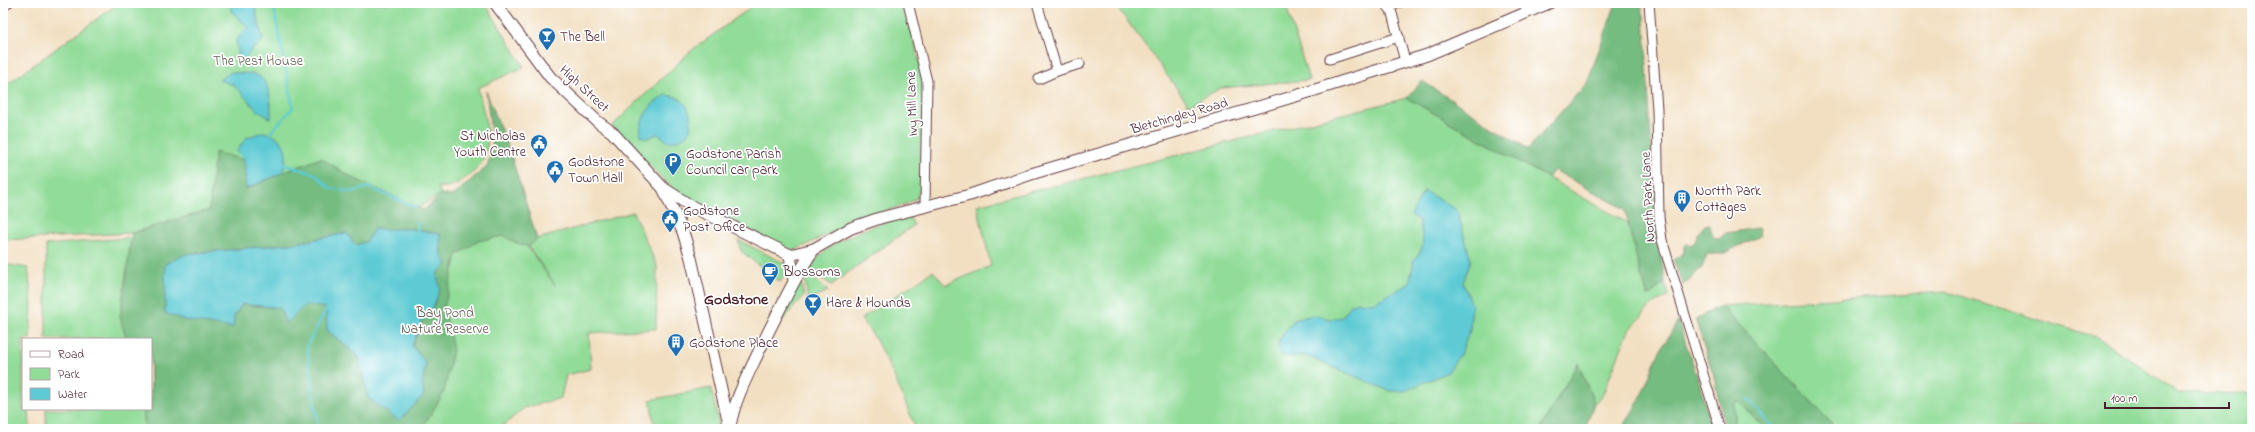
<svg xmlns="http://www.w3.org/2000/svg" width="2255" height="432" viewBox="0 0 2255 432" font-family="'Indie Flower',sans-serif">
  <style>
    .green { fill: #91dc98; stroke: #6e7e62 }
    .forest { fill: #74bc80; stroke: #5f6e56; fill-rule: evenodd }
    .water { fill: #5dcad4; stroke: #547480 }
    .lines { fill: none; stroke-linecap: round; stroke-linejoin: round }
    .stream { stroke: #5dcad4; stroke-width: 2.5 }
    .minor-casing { stroke: #633c42; stroke-width: 11 }
    .major-casing { stroke: #633c42; stroke-width: 13 }
    .minor { stroke: #fff; stroke-width: 9 }
    .major { stroke: #fff; stroke-width: 11 }
    .labels { text-anchor: middle; stroke-width: 3.5; stroke-linejoin: round; paint-order: stroke }
    .poi-label { font-size: 14px; fill: #4a1f2b; stroke: #fff; text-anchor: start }
    .park-label { font-size: 14px; fill: #5f584c; stroke: #fff }
    .street-label { font-size: 14px; fill: #4a1f2b; stroke: #fff }
    .quarter-label { font-size: 16px; font-weight: bold; fill: #4a1f2b; stroke: #fff }
  </style>
  <rect width="100%" height="100%" fill="#fff"/>
  <filter id="ink" filterUnits="userSpaceOnUse"><feTurbulence type="fractalNoise" baseFrequency=".025" numOctaves="2"/><feDisplacementMap in="SourceGraphic" scale="8" xChannelSelector="R" yChannelSelector="G"/><feConvolveMatrix kernelMatrix="1 2 1 2 8 2 1 2 1" color-interpolation-filters="sRGB"/></filter>
  <filter id="wash" filterUnits="userSpaceOnUse"><feTurbulence type="fractalNoise" baseFrequency=".012" numOctaves="4" result="noise"/><feDisplacementMap in="SourceGraphic" scale="16" xChannelSelector="R" yChannelSelector="G"/><feGaussianBlur stdDeviation="0.9" result="paint"/><feColorMatrix in="noise" values="0 0 0 0 0 0 0 0 0 0 0 0 0 0 0 0 0 1.4 0 .05"/><feComposite in="paint" operator="in"/></filter>
  <g filter="url(#wash)">
    <rect width="100%" height="100%" fill="#f2dfc1"/>
    <g class="green">
      <path d="M119 3H485L524 67 478 88C485 122 501 157 464 179 454 185 449 188 438 187L441 194 409 213 430 212 524 242 555 285 529 247 537 239 633 212 657 266 656 329 589 333 591 369 566 375 561 398 524 408 499 429H46V409H151V339H46V245L402 214 209 210 132 233 3 240V87Z"/>
      <path d="M757 3H904L922 72 925 104 921 188 917 198 904 205 856 220 796 250 785 249 678 195 612 126 692 50Z"/>
      <path d="M1114 3H1285L1309 80 1221 88 1189 105Z"/>
      <path d="M1407 98 1628 223 1648 295 1665 283 1669 296 1651 306 1629 330 1601 398 1594 403 1578 363 1540 429H916L895 378 875 338 861 319 933 271 945 285 991 266 977 205Z"/>
      <path d="M909 216 914 225 831 285 808 268C835 236 870 226 909 216Z"/>
      <path d="M738 240 784 263 788 270 780 282 741 251Z"/>
      <path d="M3 264 28 268 32 304 30 339H23V409H29L30 429H3Z"/>
      <path d="M804 274 813 278 828 291 808 300Z"/>
      <path d="M800 278 804 296 779 324Z"/>
      <path d="M1947 292 2099 338 2180 394 2252 393V429H1837L1721 306Z"/>
      <path d="M711 388 720 429H655L650 400Z"/>
      <path d="M1738 399 1765 429H1736L1734 405Z"/>
    </g>
    <g class="forest">
      <path d="M1616 3H1640L1644 16 1655 210 1665 283 1648 296 1639 269 1625 209 1554 170 1548 178 1407 98 1422 81 1528 149 1587 83Z"/>
      <path d="M486 91 511 155 537 239 529 247 514 242 504 236 478 241 457 255 444 308 453 350 444 392 430 416 420 429H145L143 409H151V339H126L120 317 132 233 209 210 215 152 244 160 246 189 282 173 321 158 353 178 424 210 441 194 450 196 455 194 487 166 493 149ZM411 229 440 234 441 254 432 310 423 318 412 346 426 363 422 385 424 395 368 398 359 357 327 330 326 308 305 305 280 308 242 304 234 317 186 254 297 243 347 233 355 245Z"/>
      <path d="M1705 225H1709C1710 232 1712 237 1719 239L1726 233 1758 228 1760 236 1722 254H1707L1702 268 1683 285 1673 260 1683 254 1686 244 1691 245 1696 241 1697 235Z"/>
      <path d="M1721 306 1837 429H1765L1738 400 1734 405 1736 429H1725L1714 377 1695 319Z"/>
      <path d="M1678 321 1700 385 1711 429H1622L1639 401 1659 353Z"/>
      <path d="M1578 363 1594 403 1585 429H1540Z"/>
    </g>
    <g class="water">
      <path d="M231 3H254L263 40 249 53 241 66 236 41 248 27 231 11Z"/>
      <path d="M231 72C238 73 246 73 254 74 271 78 271 106 271 119L257 110 234 85 219 80Z"/>
      <path d="M665 95C669 96 675 96 678 98 690 104 693 121 689 133 682 139 677 141 668 142L658 134 645 139 640 134C641 115 650 105 665 95Z"/>
      <path d="M263 132C285 136 291 153 282 173L246 189 244 160 237 151 246 138Z"/>
      <path d="M1424 191 1457 210 1471 260 1463 283 1472 304 1470 330 1461 353 1448 372 1405 391H1390L1304 355 1294 357 1280 355 1278 341 1294 320 1313 315 1330 319 1337 318 1342 317 1351 305 1357 302 1373 303 1409 284 1413 266V261C1427 245 1423 241 1419 220L1411 215Z"/>
      <path d="M374 229H411L440 234 441 254 447 264 437 274 440 289 432 310 423 318 412 346 426 363 422 385 424 395 399 421 368 398 359 357 327 330 326 308 305 305 286 324 280 308 242 304 234 317 233 328 184 320 165 313V264L186 254 297 243 347 233 355 245 366 242Z"/>
    </g>
    <g class="lines">
      <g class="stream">
        <path d="M271 136 269 134 293 108 273 3"/>
        <path d="M284 162 286 165 315 174 330 188 352 192 369 187 415 207"/>
        <path d="M416 232 418 230 417 223"/>
        <path d="M1748 399 1775 429"/>
        <path d="M318 429 307 346 328 306"/>
      </g>
    </g>
  </g>
  <g filter="url(#ink)">
    <g class="lines">
      <g class="minor-casing">
        <g id="minor">
          <path d="M908 3 927 81 925 206"/>
          <path d="M1037 3 1057 71 1039 79"/>
          <path d="M1385 3 1391 10 1405 61"/>
          <path d="M1649 3 1657 109 1659 217 1662 240 1720 429"/>
          <path d="M3 7 8 3"/>
          <path d="M1389 7 1399 3"/>
          <path d="M1330 59 1399 37"/>
          <path d="M1057 71 1080 64"/>
        </g>
      </g>
      <g class="major-casing">
        <g id="major">
          <path d="M495 3 550 77 598 122 612 132 663 188 691 206 790 255 814 249 851 228 880 218 970 195 1031 174 1299 95 1427 55 1549 3"/>
          <path d="M663 188 683 232 691 258 730 429"/>
          <path d="M790 255 794 281"/>
          <path d="M730 426C735 398 748 375 760 349 777 315 793 280 814 249"/>
        </g>
      </g>
      <use href="#minor" class="minor"/>
      <use href="#major" class="major"/>
    </g>
  </g>
  <defs>
    <g id="bar-pin" transform="scale(0.9)"><path d="M0 17L-7.5 6A9.5 9.5 0 1 1 7.5 6Z" fill="#1f6fb2" stroke="#fff"/><path d="M-6-5H6L.8 .8V4.5H3.5V6h-7V4.5H-.8V.8Z" fill="#fff"/></g>
    <g id="civic-pin" transform="scale(0.9)"><path d="M0 17L-7.5 6A9.5 9.5 0 1 1 7.5 6Z" fill="#1f6fb2" stroke="#fff"/><path d="M-.6-6.5H3V-4.5H.6V-3L4-1V1h2V6H-6V1h2V-1L-.6-3ZM-1.2 2.5V6h2.4V2.5Z" fill="#fff"/></g>
    <g id="parking-pin" transform="scale(0.9)"><path d="M0 17L-7.5 6A9.5 9.5 0 1 1 7.5 6Z" fill="#1f6fb2" stroke="#fff"/><path d="M-3.5-5.5H1a3.5 3.5 0 0 1 0 7H-1V5.5H-3.5ZM-1-3.4V-.6H.8a1.4 1.4 0 0 0 0-2.8Z" fill="#fff"/></g>
    <g id="building-pin" transform="scale(0.9)"><path d="M0 17L-7.5 6A9.5 9.5 0 1 1 7.5 6Z" fill="#1f6fb2" stroke="#fff"/><path d="M-4-6H4V6H1V3H-1V6H-4ZM-2.5-4.3h1.7v1.8h-1.7ZM.8-4.3h1.7v1.8H.8ZM-2.5-1h1.7V.8h-1.7ZM.8-1h1.7V.8H.8Z" fill="#fff"/></g>
    <g id="cafe-pin" transform="scale(0.9)"><path d="M0 17L-7.5 6A9.5 9.5 0 1 1 7.5 6Z" fill="#1f6fb2" stroke="#fff"/><path d="M-5.5-4.5H6V0H3Q3 3.5 0 3.5H-2.5Q-5.5 3.5-5.5 0ZM3-3.2v2h1.7v-2ZM-6 4.5H4V6H-6Z" fill="#fff"/></g>
  </defs>
  <g fill-rule="evenodd">
    <use href="#bar-pin" x="547" y="36"/>
    <use href="#civic-pin" x="539" y="143"/>
    <use href="#parking-pin" x="673" y="161"/>
    <use href="#civic-pin" x="555" y="169"/>
    <use href="#building-pin" x="1682" y="198"/>
    <use href="#civic-pin" x="670" y="218"/>
    <use href="#cafe-pin" x="770" y="271"/>
    <use href="#bar-pin" x="813" y="302"/>
    <use href="#building-pin" x="676" y="342"/>
  </g>
  <g class="labels">
    <g class="poi-label">
      <text x="560" y="41">The Bell</text>
      <text x="526" y="140" text-anchor="end">St Nicholas<tspan x="526" dy="16">Youth Centre</tspan></text>
      <text x="686" y="158">Godstone Parish<tspan x="686" dy="16">Council car park</tspan></text>
      <text x="568" y="166">Godstone<tspan x="568" dy="16">Town Hall</tspan></text>
      <text x="1695" y="195">Nortth Park<tspan x="1695" dy="16">Cottages</tspan></text>
      <text x="683" y="215">Godstone<tspan x="683" dy="16">Post Office</tspan></text>
      <text x="783" y="276">Blossoms</text>
      <text x="826" y="307">Hare &amp; Hounds</text>
      <text x="689" y="347">Godstone Place</text>
    </g>
    <g class="park-label">
      <text x="258" y="65">The Pest House</text>
      <text x="445" y="317">Bay Pond<tspan x="445" dy="16">Nature Reserve</tspan></text>
    </g>
    <g class="street-label">
      <text transform="translate(585 88) rotate(43)" y="5">High Street</text>
      <text transform="translate(911 104) rotate(-92)" y="5">Ivy Mill Lane</text>
      <text transform="translate(1179 115) rotate(-16)" y="5">Bletchingley Road</text>
      <text transform="translate(1647 197) rotate(-93)" y="5">North Park Lane</text>
    </g>
    <g class="quarter-label">
      <text x="736" y="304">Godstone</text>
    </g>
  </g>
  <rect width="2255" height="432" fill="none" stroke="#fff" stroke-width="16"/>
  <rect x="22" y="338" width="130" height="72" fill="#ffffff" stroke="#b7a5aa"/>
  <rect x="30" y="351" width="20" height="6" fill="#ffffff" stroke="#b7a5aa"/>
  <text x="58" y="358" font-size="12" fill="#4a1f2b">Road</text>
  <rect x="30" y="368" width="20" height="12" fill="#91dc98" stroke="#b7a5aa"/>
  <text x="58" y="378" font-size="12" fill="#4a1f2b">Park</text>
  <rect x="30" y="388" width="20" height="12" fill="#5dcad4" stroke="#b7a5aa"/>
  <text x="58" y="398" font-size="12" fill="#4a1f2b">Water</text>
  <path d="M2105 402v6h124v-6" fill="none" stroke="#4a1f2b" stroke-width="2"/>
  <text x="2111" y="402" font-size="12" fill="#4a1f2b" stroke="#ffffff" stroke-width="3" paint-order="stroke">100 m</text>
</svg>
